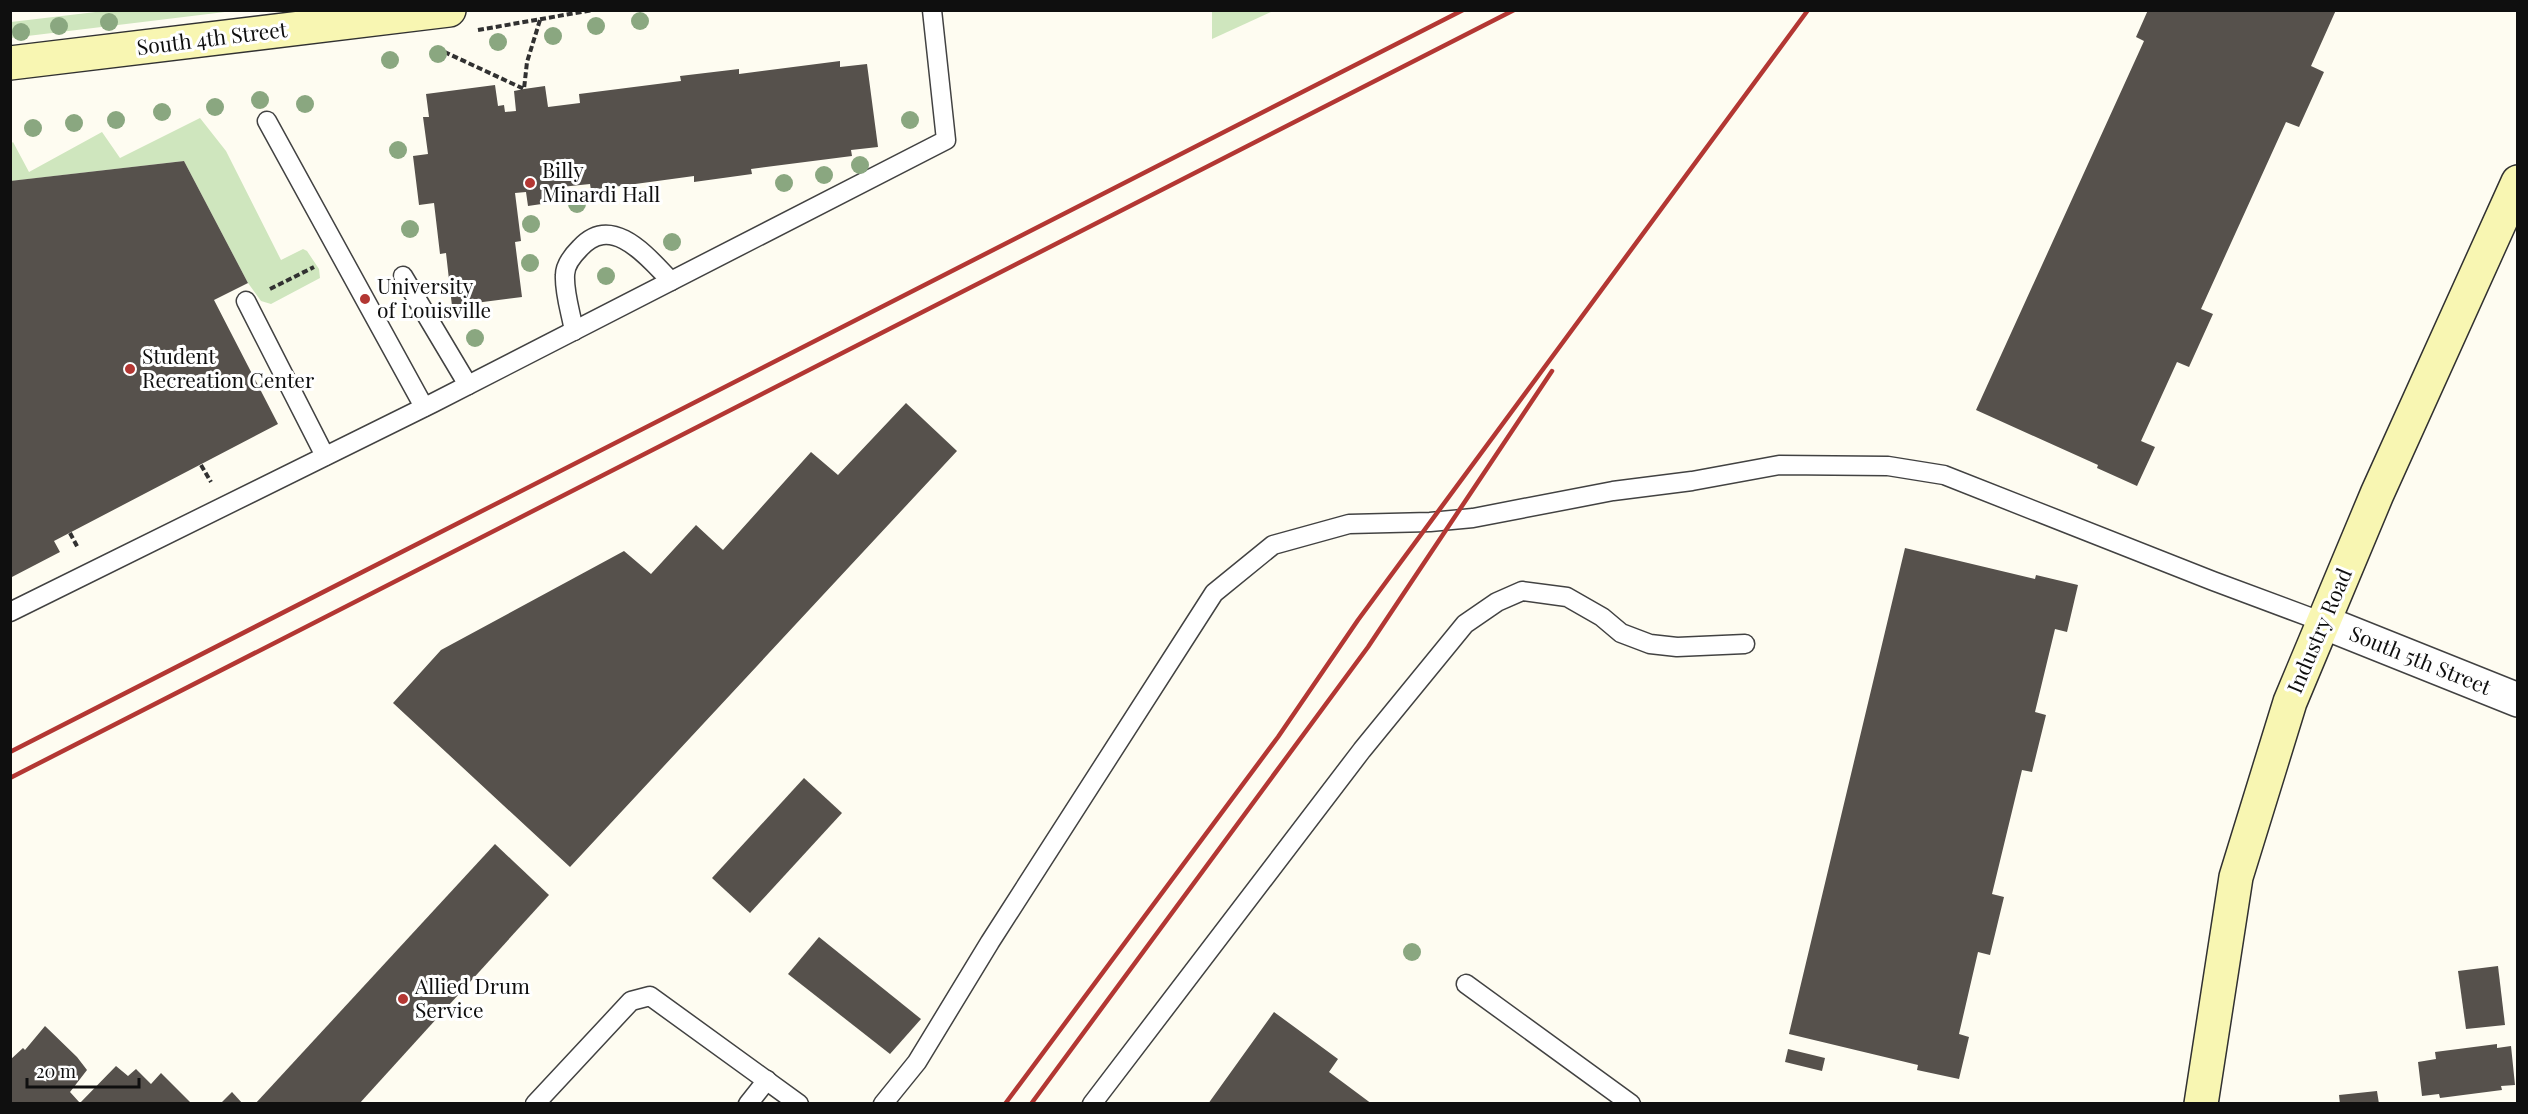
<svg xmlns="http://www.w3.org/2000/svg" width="2528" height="1114" viewBox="0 0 2528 1114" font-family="'Playfair Display',serif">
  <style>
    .green { fill: #cfe6be }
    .building { fill: #56514c }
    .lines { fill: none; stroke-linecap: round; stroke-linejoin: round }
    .service-casing { stroke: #424242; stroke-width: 21 }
    .minor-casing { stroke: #424242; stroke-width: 36 }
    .secondary-casing { stroke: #313131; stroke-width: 36 }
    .path { stroke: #313131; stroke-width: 4; stroke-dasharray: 6 3; stroke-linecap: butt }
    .service { stroke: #fff; stroke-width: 18 }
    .minor { stroke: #fff; stroke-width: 33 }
    .secondary { stroke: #f8f6b2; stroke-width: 33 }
    .rail { stroke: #b33733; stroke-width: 4.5 }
    .tree { fill: #8aa780 }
    .poi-dot { fill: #b33733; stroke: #fff; stroke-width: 2 }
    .labels { text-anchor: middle; stroke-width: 6; stroke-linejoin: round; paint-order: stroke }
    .street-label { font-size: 21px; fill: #0f0f0f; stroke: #fff }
    .poi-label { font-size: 21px; fill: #0f0f0f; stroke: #fff; text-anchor: start }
  </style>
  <rect width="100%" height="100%" fill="#fefcf1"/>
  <g class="green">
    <path d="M1212 10H1273V11L1212 39Z"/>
    <path d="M104 11V10L233 11 11 38V22Z"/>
    <path d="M200 118 226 151 281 260 303 249 307 251 319 269 320 278 271 304 261 301 248 283 184 161 11 181 10 144 13 142 29 172 102 132 120 158Z"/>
  </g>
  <g class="building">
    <path d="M2148 10H2336L2311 66 2324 72 2299 127 2286 122 2201 309 2213 314 2189 367 2177 362 2141 441 2155 447 2137 486 2097 468 2098 465 1976 410 2144 41 2136 37Z"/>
    <path d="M840 61V67L867 64 878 147 851 150 852 156 751 169 752 174 694 182V176L591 190 590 184 561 187 562 201 528 206 526 192 515 193 521 241 515 242 522 297 452 306 446 253 440 254 434 203 419 205 413 156 428 154 423 117H429L426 94 495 85 498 106 504 105 505 112 516 111 514 91 524 89 545 86 548 107 580 103 579 94 681 81 680 76 739 69V74Z"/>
    <path d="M184 161 248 283 214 300 278 424 54 541 60 552 10 578V181Z"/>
    <path d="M906 403 957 451 570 867 393 703 441 650 624 551 651 574 696 525 723 550 811 452 838 475Z"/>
    <path d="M1905 548 2035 579 2036 575 2078 585 2067 632 2055 629 2035 712 2046 715 2032 772 2022 770 1992 894 2004 897 1990 955 1978 952 1959 1034 1969 1037 1959 1079 1917 1070 1918 1065 1789 1034Z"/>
    <path d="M804 778 842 813 750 913 712 878Z"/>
    <path d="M495 844 549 895 359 1104H255Z"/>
    <path d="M819 937 921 1019 890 1054 788 974Z"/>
    <path d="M2498 966 2505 1025 2466 1029 2458 971Z"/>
    <path d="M1274 1012 1338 1059 1329 1072 1372 1104H1208Z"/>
    <path d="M45 1026 77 1057 87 1070 70 1092 80 1103 116 1066 128 1076 136 1069 151 1084 161 1073 192 1104H10V1060L23 1048 25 1050Z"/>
    <path d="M2497 1044V1048L2511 1046 2515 1085 2501 1086 2502 1090 2440 1098 2439 1094 2422 1096 2418 1062 2436 1059 2435 1052Z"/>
    <path d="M1788 1049 1825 1058 1822 1071 1785 1062Z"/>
    <path d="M2377 1091 2379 1104H2340L2339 1095Z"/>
    <path d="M232 1092 243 1104H220Z"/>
  </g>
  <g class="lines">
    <g class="service-casing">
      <g id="service">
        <path d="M267 121 424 407"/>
        <path d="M403 276 468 385"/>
        <path d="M246 301 325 456"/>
        <path d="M574 331C571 313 564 293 565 275 565 265 573 255 580 248 613 212 649 259 671 281"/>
        <path d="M10 612 433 403 946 140 932 10"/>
        <path d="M1466 984 1631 1104"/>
        <path d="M535 1104 631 1001 650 996 799 1104"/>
        <path d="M748 1104 767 1080"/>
        <path d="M883 1104 917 1062 990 942 1214 593 1273 545 1349 524 1430 522 1473 518 1613 491 1692 481 1779 465 1888 466 1944 475 2213 581 2323 622"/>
        <path d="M1092 1104 1362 750 1465 624 1497 602 1522 591 1567 597 1602 617 1621 633 1650 644 1677 647 1745 644"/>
      </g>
    </g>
    <g class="minor-casing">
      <path id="minor" d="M2323 622 2518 700"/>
    </g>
    <g class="secondary-casing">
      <g id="secondary">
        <path d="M10 63 449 10"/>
        <path d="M2201 1104 2236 877 2290 702 2377 494 2518 182"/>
      </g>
    </g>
    <g class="path">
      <path d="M478 30 593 10"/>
      <path d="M436 48 524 89 527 62 540 20"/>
      <path d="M270 289 314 267"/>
      <path d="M201 465 211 482"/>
      <path d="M70 533 78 548"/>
    </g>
    <use href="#service" class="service"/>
    <use href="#minor" class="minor"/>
    <use href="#secondary" class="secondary"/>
    <g class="rail">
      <path d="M10 752 1463 10"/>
      <path d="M10 778 1514 10"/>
      <path d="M1005 1104 1278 737 1358 620 1808 10"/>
      <path d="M1031 1104 1368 647 1552 371"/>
    </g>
  </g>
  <g class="tree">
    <circle cx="640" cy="21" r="9"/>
    <circle cx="109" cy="22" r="9"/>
    <circle cx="59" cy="26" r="9"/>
    <circle cx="596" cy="26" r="9"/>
    <circle cx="21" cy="32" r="9"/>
    <circle cx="553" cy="36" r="9"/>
    <circle cx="498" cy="42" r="9"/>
    <circle cx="438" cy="54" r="9"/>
    <circle cx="390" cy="60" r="9"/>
    <circle cx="260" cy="100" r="9"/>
    <circle cx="305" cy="104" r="9"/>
    <circle cx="215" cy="107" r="9"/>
    <circle cx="162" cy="112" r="9"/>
    <circle cx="116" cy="120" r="9"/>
    <circle cx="910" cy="120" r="9"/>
    <circle cx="74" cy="123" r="9"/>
    <circle cx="33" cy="128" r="9"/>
    <circle cx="398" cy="150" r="9"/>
    <circle cx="860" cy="165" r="9"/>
    <circle cx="824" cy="175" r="9"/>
    <circle cx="784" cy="183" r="9"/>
    <circle cx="577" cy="204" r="9"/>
    <circle cx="531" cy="224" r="9"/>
    <circle cx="410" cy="229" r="9"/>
    <circle cx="672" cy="242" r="9"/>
    <circle cx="530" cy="263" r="9"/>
    <circle cx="606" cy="276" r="9"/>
    <circle cx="475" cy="338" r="9"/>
    <circle cx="1412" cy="952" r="9"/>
  </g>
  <g class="poi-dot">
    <circle cx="530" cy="183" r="6"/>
    <circle cx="365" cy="299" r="6"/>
    <circle cx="130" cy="369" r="6"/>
    <circle cx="403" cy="999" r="6"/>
  </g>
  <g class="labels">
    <g class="street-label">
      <text transform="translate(212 39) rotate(-7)" y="7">South 4th Street</text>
      <text transform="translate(2320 631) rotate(-67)" y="7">Industry Road</text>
      <text transform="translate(2420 661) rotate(22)" y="7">South 5th Street</text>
    </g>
    <g class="poi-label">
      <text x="542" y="178">Billy<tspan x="542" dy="24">Minardi Hall</tspan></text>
      <text x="377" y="294">University<tspan x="377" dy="24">of Louisville</tspan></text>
      <text x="142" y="364">Student<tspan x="142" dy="24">Recreation Center</tspan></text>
      <text x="415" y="994">Allied Drum<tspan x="415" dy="24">Service</tspan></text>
    </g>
  </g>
  <rect width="2528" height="1114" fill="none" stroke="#0f0f0f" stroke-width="24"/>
  <path d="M27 1078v9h112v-9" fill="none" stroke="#0f0f0f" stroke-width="3"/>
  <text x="36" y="1078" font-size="18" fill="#0f0f0f" stroke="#ffffff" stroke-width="4.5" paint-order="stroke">20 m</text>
</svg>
